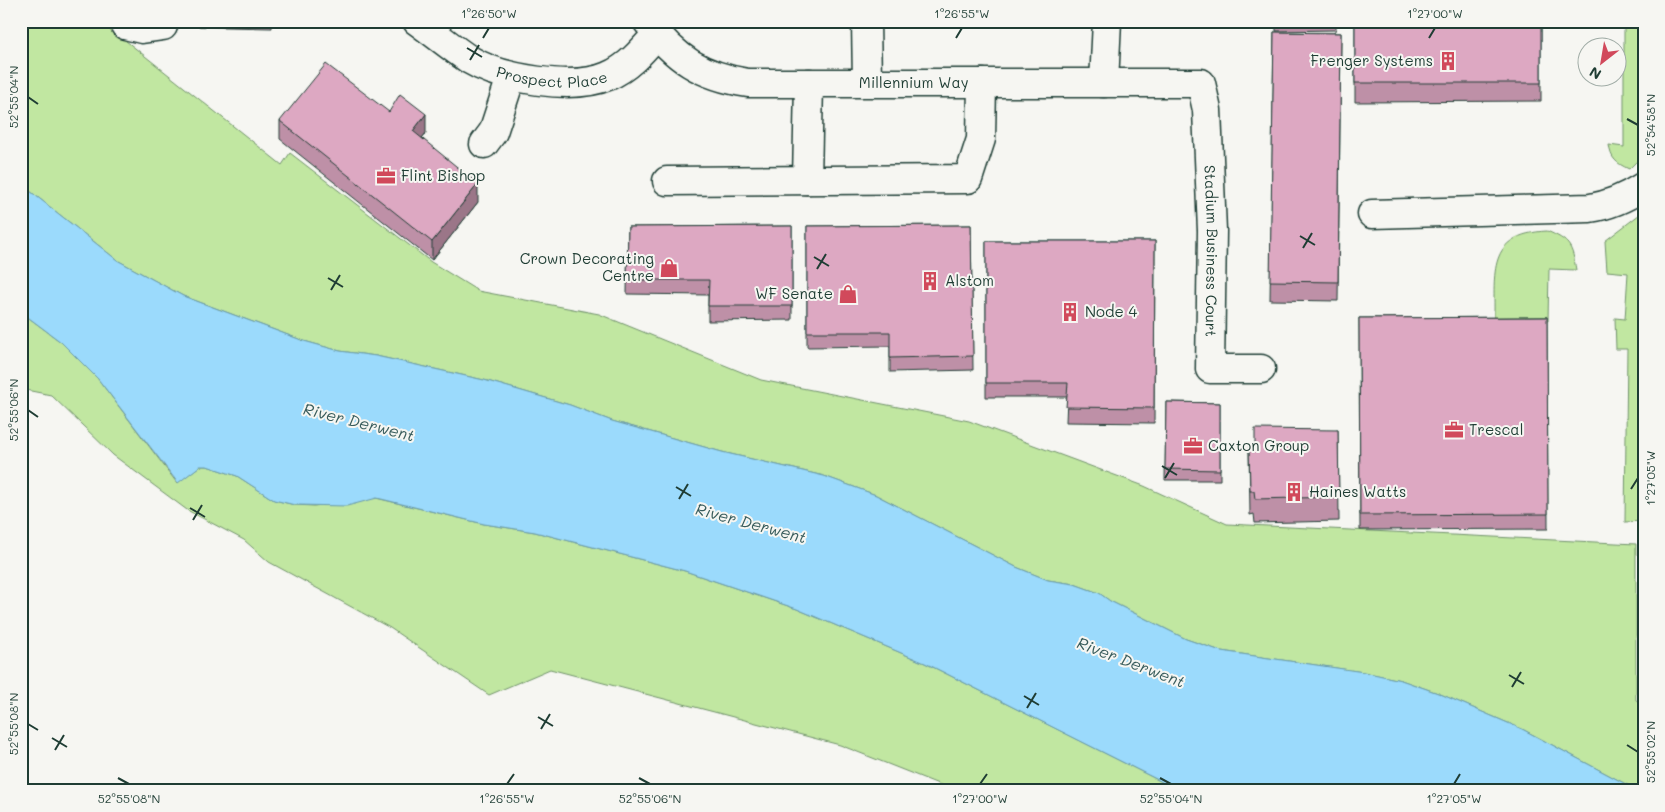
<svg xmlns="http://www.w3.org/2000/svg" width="1665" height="812" viewBox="0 0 1665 812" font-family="Mali,sans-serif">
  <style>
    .green { fill: #c1e7a1; stroke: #70926a }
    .water { fill: #9bdafc; stroke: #699bac }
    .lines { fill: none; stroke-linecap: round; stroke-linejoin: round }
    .minor-casing { stroke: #1f3d34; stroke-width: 31 }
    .minor { stroke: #f6f6f2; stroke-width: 28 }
    .wall { fill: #be90a7; stroke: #1f3d34 }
    .shaded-wall { fill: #9b7688; stroke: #1f3d34 }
    .building { fill: #dda8c2; stroke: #1f3d34 }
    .ticks { fill: none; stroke: #1f3d34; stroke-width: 2 }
    .labels { text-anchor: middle; stroke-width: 4; stroke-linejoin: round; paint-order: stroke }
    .poi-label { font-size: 15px; fill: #1f3d34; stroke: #f6f6f2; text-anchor: start }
    .street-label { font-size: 15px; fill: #1f3d34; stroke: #f6f6f2 }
    .water-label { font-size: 16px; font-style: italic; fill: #385c5c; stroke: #f6f6f2 }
    .neatline { fill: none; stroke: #1f3d34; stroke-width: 2 }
    .ticks-label { font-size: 12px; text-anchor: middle; fill: #1f3d34 }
  </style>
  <rect width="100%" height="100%" fill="#f6f6f2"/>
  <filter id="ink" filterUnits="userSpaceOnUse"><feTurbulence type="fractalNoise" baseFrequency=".02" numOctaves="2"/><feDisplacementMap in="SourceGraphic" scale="10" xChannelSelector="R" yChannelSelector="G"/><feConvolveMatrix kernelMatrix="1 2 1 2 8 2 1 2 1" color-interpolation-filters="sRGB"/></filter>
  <g filter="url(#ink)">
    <g class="green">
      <path d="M21 21H107L111 29 282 165 290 153 431 262 478 291 599 314 761 380 969 421 1144 486 1227 524 1636 544V700L1644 705V791H1639L1522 729 1438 693 1401 680 1363 672 1221 651 1186 639 1110 601 1099 593 1074 584 1048 580 1016 567 876 495 824 476 722 452 612 421 570 405 484 380 376 356 340 351 304 341 183 296 117 260 21 184Z"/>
      <path d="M1624 21H1644V154L1629 169C1616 163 1611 159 1609 145L1624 147Z"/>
      <path d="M1644 211V521L1625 522 1627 349H1616L1615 318 1625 319 1628 273 1607 271 1605 241Z"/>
      <path d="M1547 231C1570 241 1572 245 1576 270L1549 269 1548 321 1494 320C1495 273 1486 234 1547 231Z"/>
      <path d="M21 312 61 342 98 379 177 483 200 466H207L237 476 274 500 295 505 314 506 376 498 484 524 535 532 685 571 797 609 925 663 1180 791H956L840 745 550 669 489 695 390 628 269 562 244 540 187 510 113 455 51 395 21 389Z"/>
    </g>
    <path class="water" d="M21 184 117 260 183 296 304 341 340 351 376 356 484 380 570 405 612 421 722 452 824 476 876 495 1016 567 1048 580 1074 584 1099 593 1110 601 1186 639 1221 651 1364 672 1401 680 1438 693 1522 729 1639 791H1180L925 663 797 609 685 571 535 532 484 524 377 498 347 506 295 505 274 500 237 476 207 466H200L178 483 98 379 61 342 21 312Z"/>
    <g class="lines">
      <g class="minor-casing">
        <g id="minor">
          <path d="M123 21 125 25 142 29 163 26"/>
          <path id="s1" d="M417 21C435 34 452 48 470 60 502 79 573 91 608 76 628 68 643 50 657 34"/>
          <path id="s2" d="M647 21C675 59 702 76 748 83H1201L1207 110 1212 231 1210 369H1261"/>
          <path d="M866 21 867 82"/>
          <path d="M1104 83 1107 21"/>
          <path d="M484 144 493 132 511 77"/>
          <path d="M807 180 809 83"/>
          <path d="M667 181 968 179 981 139 982 83"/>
          <path d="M1372 214 1590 208C1611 205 1627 197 1644 186"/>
        </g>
      </g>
      <use href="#minor" class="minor"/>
    </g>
    <g class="wall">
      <path d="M177 21H279V22H272V28L177 26Z"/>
      <path d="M1276 21H1336V30L1276 31Z"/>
      <path d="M1355 21H1541V101L1355 102Z"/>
      <path d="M1274 32 1341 33 1338 301 1270 300Z"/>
      <path d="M389 112 426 133 422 138 478 202 432 260 280 139V121Z"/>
      <path d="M971 225 973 370 890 372V346L807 347V226Z"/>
      <path d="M792 226V320L708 321V295L627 294 628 227Z"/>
      <path d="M986 241H1155L1154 423 1066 422 1067 397H986Z"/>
      <path d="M1547 317 1548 529 1360 530 1359 318Z"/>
      <path d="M1166 402 1220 403V480H1165Z"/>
      <path d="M1338 430 1339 521 1255 523 1254 514 1250 515 1249 446Z"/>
      <path d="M1639 520H1644V610H1640Z"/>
    </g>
    <g class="shaded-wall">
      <path d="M426 114V133L413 149V131Z"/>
      <path d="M478 184V202L432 260V242Z"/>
    </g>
    <g class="building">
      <rect x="1355" y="21" width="186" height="62"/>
      <path d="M1274 32 1341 33 1338 282 1270 281Z"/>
      <path d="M326 64 389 112 400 94 426 114 413 131 478 184 432 242 280 121Z"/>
      <path d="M971 225 973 356 890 358V332H807V226Z"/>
      <path d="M792 226V306H708L709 280H627L628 227Z"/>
      <path d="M986 241H1155L1154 408 1066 407 1068 383H986Z"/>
      <path d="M1547 317 1548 514 1360 515 1359 318Z"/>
      <path d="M1166 402 1220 403V470L1165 469Z"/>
      <path d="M1255 429 1338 430 1339 497 1255 499 1254 491H1250L1249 446 1255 445Z"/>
      <path d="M1639 520H1644V596H1640Z"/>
    </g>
  </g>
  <path class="ticks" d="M483 38 489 28M956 38 962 28M1429 38 1435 28M467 48 482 57M470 60 479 45M28 97 38 104M1627 119 1638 125M1300 236 1315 245M1303 248 1312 233M814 257 829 266M817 269 826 254M328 278 343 287M331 290 340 275M28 410 38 417M1162 466 1177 475M1165 478 1174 463M676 487 691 496M1631 489 1638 478M679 499 688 484M190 508 205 517M193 520 202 505M1509 675 1524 684M1512 687 1521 672M1024 696 1039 705M1027 708 1036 693M538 717 553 726M28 724 38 730M541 729 550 714M52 738 67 747M1627 745 1638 752M55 750 64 735M118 778 129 784M639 778 650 784M1160 778 1171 784M507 784 514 774M980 784 987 774M1454 784 1460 774"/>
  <defs>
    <g id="building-bare" transform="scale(1.5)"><path d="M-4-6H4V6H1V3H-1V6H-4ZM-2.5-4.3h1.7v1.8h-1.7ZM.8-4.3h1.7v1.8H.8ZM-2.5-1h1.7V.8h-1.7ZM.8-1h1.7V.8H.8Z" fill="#d1495b" stroke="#f6f6f2" stroke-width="2.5" paint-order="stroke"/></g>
    <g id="office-bare" transform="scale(1.5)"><path d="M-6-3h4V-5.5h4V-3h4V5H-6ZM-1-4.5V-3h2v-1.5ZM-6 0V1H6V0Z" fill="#d1495b" stroke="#f6f6f2" stroke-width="2.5" paint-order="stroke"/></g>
    <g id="shop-bare" transform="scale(1.5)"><path d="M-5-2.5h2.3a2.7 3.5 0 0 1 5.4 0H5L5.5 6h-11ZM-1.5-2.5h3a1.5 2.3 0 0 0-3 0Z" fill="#d1495b" stroke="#f6f6f2" stroke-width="2.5" paint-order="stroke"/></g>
  </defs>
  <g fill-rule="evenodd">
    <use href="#building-bare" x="1448" y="61"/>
    <use href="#office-bare" x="386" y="176"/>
    <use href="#shop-bare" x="669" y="268"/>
    <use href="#building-bare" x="930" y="281"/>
    <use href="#shop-bare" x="848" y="294"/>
    <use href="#building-bare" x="1070" y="312"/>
    <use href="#office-bare" x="1454" y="430"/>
    <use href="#office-bare" x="1193" y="446"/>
    <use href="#building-bare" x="1294" y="492"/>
  </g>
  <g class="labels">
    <g class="poi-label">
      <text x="1433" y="66" text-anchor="end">Frenger Systems</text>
      <text x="401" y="181">Flint Bishop</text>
      <text x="654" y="264" text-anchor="end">Crown Decorating<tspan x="654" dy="17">Centre</tspan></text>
      <text x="945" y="286">Alstom</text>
      <text x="833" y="299" text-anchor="end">WF Senate</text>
      <text x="1085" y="317">Node 4</text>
      <text x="1469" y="435">Trescal</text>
      <text x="1208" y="451">Caxton Group</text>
      <text x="1309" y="497">Haines Watts</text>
    </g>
    <g class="street-label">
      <text dy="5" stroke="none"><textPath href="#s1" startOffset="151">Prospect Place</textPath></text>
      <text dy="5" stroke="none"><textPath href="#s2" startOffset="288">Millennium Way</textPath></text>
      <text dy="5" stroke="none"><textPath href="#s2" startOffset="744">Stadium Business Court</textPath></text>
    </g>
    <g class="water-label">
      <text transform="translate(359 422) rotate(14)" y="6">River Derwent</text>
      <text transform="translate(751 523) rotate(15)" y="6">River Derwent</text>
      <text transform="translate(1131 662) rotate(21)" y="6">River Derwent</text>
    </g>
  </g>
  <rect width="1665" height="812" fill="none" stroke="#f6f6f2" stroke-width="55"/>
  <g transform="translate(1602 62) rotate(211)"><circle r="24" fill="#f6f6f2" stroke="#a0aca6"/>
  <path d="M0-4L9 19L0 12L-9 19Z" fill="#d1495b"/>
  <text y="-8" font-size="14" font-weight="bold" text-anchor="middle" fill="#1f3d34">N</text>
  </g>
  <rect x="28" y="28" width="1610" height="756" class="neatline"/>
  <g class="ticks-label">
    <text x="489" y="18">1°26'50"W</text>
    <text x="962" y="18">1°26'55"W</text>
    <text x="1435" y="18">1°27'00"W</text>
    <text transform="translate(14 97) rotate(-90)" y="4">52°55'04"N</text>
    <text transform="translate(1651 125) rotate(-90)" y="4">52°54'58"N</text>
    <text transform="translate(14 410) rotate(-90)" y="4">52°55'06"N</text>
    <text transform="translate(1651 478) rotate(-90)" y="4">1°27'05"W</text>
    <text transform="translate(14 724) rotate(-90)" y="4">52°55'08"N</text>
    <text transform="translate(1651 752) rotate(-90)" y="4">52°55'02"N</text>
    <text x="129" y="803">52°55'08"N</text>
    <text x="507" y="803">1°26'55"W</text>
    <text x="650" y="803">52°55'06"N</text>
    <text x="980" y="803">1°27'00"W</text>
    <text x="1171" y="803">52°55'04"N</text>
    <text x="1454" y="803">1°27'05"W</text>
  </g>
</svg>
